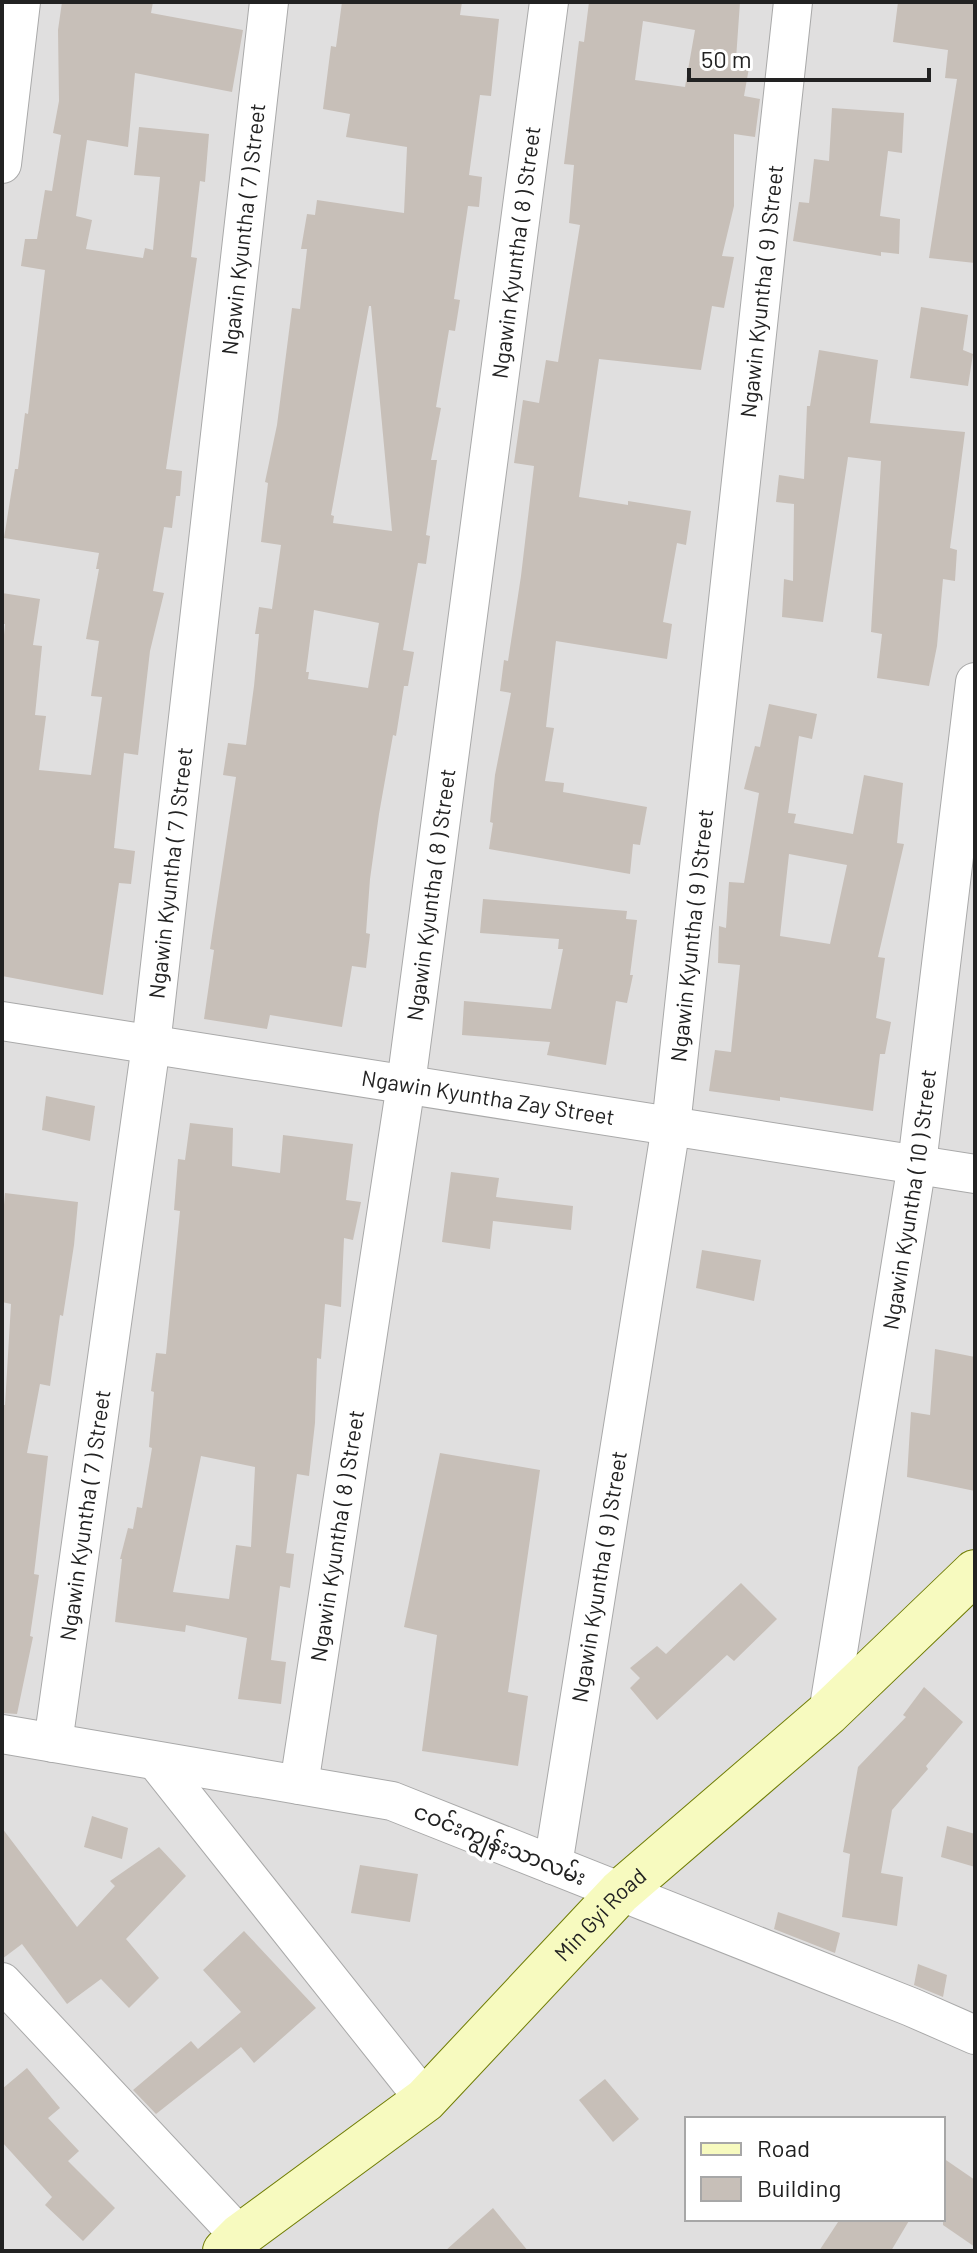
<svg xmlns="http://www.w3.org/2000/svg" width="977" height="2253" viewBox="0 0 977 2253" font-family="Barlow,'Noto Sans Myanmar',sans-serif">
  <style>
    .residential { fill: #e0dfdf; fill-rule: evenodd }
    .building { fill: #c7bfb8; fill-rule: evenodd }
    .lines { fill: none; stroke-linecap: round; stroke-linejoin: round }
    .minor-casing { stroke: #a9a9a9; stroke-width: 40 }
    .secondary-casing { stroke: #707d05; stroke-width: 46 }
    .minor { stroke: #fff; stroke-width: 38 }
    .secondary { stroke: #f7fabf; stroke-width: 44 }
    .labels { text-anchor: middle; stroke-width: 7; stroke-linejoin: round; paint-order: stroke }
    .street-label { font-size: 22px; fill: #222; stroke: #fff }
  </style>
  <rect width="100%" height="100%" fill="#f2efe9"/>
  <path class="residential" d="M2 2H975V2251H2ZM687 2119H943V2219H687Z"/>
  <g class="building">
    <path d="M62 2H153L151 13 243 30 232 92 135 73 128 147 87 140 76 216 92 220 86 249 143 258 145 248 153 250 160 177 134 175 139 127 209 134 205 182 200 181 191 257 197 258 166 469 182 471 180 496H176L172 528 164 527 153 591 164 593 150 651 138 755 124 753 114 848 135 851 131 884 119 883 103 995 2 976V657L5 624H2V593L40 599 33 645 42 646 35 715 46 716 39 770 91 775 102 697 91 696 99 641 86 639 99 569H96L99 553 4 538 15 469H18L25 413 28 414 45 270 21 266 25 239H37L45 190 52 191 61 135 53 133 59 101 58 30Z"/>
    <path d="M342 2H462L460 15 499 19 491 96 480 95 469 175 482 177 479 207 468 206 454 299 460 300 455 331 449 330 436 407 441 408 431 460H437L426 535 430 536 426 564 418 563 403 650 414 652 408 686H404L396 736 393 735 379 814 370 879 366 933 370 934 366 968 352 966 342 1027 270 1015 267 1029 204 1019 214 950 210 949 236 777 223 775 228 743 246 745 254 686 259 634H255L259 607 272 609 281 545 261 542 268 483 265 482 277 425 292 308 300 309 307 249H301L307 214 315 215 317 200 404 213 407 147 346 137 350 114 323 109 331 46 336 47ZM369 306H371L392 531 333 523 334 516 331 515ZM314 610 379 623 368 688 308 679 309 672H306Z"/>
    <path d="M589 2H740L736 59 750 62 744 96 760 99 755 137 734 134V206L722 256 734 257 724 308 712 306 701 370 599 359 579 497 628 505V501L691 511 686 545 677 543 663 622 672 624 667 659 556 641 546 727 554 728 545 781 564 783 563 792 647 807 640 845 633 844 630 874 489 849 493 823 490 822 495 775 511 693 500 691 504 660 508 661 521 576 534 466 514 463 523 400 539 403 546 360 558 362 580 225 569 223 574 165 564 164 579 41 584 42ZM643 21 695 30 685 87 635 80Z"/>
    <path d="M898 2H975V263L929 258 957 79 945 78 948 50 893 42Z"/>
    <path d="M832 108 904 113 902 153 888 151 880 216 900 219 899 254 881 252V256L793 241 799 202 809 203 814 159 829 161Z"/>
    <path d="M921 307 968 315 963 350 973 354 968 386 910 378Z"/>
    <path d="M819 350 878 360 870 423 965 432 950 548 957 550 955 581 943 579 937 646 929 686 877 678 882 634 871 632 881 461 848 457 823 622 782 617 784 579 793 581 794 504 776 502 779 475 804 479 807 406H810Z"/>
    <path d="M769 704 817 714 812 739 799 736 788 813 796 814 794 823 853 834 864 775 903 783 897 843 904 844 878 957 885 958 876 1018 891 1022 885 1054H880L873 1111 780 1097V1101L709 1091 715 1050 731 1052 740 965 718 963 719 926 726 928 729 882 744 883 759 793 744 789 755 746 760 747ZM789 854 847 865 830 944 780 936Z"/>
    <path d="M483 899 627 911 626 919 637 920 630 975H633L627 1003 616 1001 606 1065 547 1055 550 1042 462 1035 464 1001 551 1009 563 949H558L559 939 480 933Z"/>
    <path d="M46 1096 95 1106 90 1141 42 1130Z"/>
    <path d="M190 1123 233 1128 232 1166 280 1173 283 1135 353 1144 346 1200 361 1202 353 1240 344 1238 341 1307 325 1304 321 1359 317 1358 315 1423 309 1476 297 1474 286 1553 294 1554 290 1588 280 1586 271 1660 286 1662 281 1704 238 1699 247 1638 186 1625 185 1632 115 1622 122 1559H120L128 1528 133 1529 137 1507 142 1508 152 1448 149 1447 154 1392 151 1391 156 1353 166 1354 180 1211 174 1210 178 1159 185 1160ZM201 1456 255 1467 251 1547 236 1545 229 1599 173 1592Z"/>
    <path d="M451 1172 499 1178 496 1197 573 1206 571 1230 493 1221 490 1249 442 1242Z"/>
    <path d="M5 1193 78 1202 74 1245 63 1316 60 1315 50 1386 40 1384 27 1453 48 1456 34 1574 39 1575 30 1636 33 1637 17 1714 2 1713V1405H5L11 1304 2 1302V1229Z"/>
    <path d="M702 1250 761 1260 754 1301 696 1288Z"/>
    <path d="M935 1349 975 1357V1491L907 1477 911 1412 930 1415Z"/>
    <path d="M440 1453 540 1470 508 1692 528 1696 518 1766 422 1751 437 1635 404 1627Z"/>
    <path d="M741 1583 777 1619 734 1661 727 1655 657 1720 630 1688 640 1678 630 1668 657 1646 666 1654Z"/>
    <path d="M924 1687 963 1722 926 1766 928 1769 892 1810 881 1873 903 1877 897 1926 842 1917 850 1854 843 1852 858 1767 906 1717 903 1715Z"/>
    <path d="M92 1816 128 1828 122 1859 84 1847Z"/>
    <path d="M947 1826 975 1834V1867L941 1857Z"/>
    <path d="M2 1828 77 1927 115 1886 110 1881 159 1847 186 1876 126 1939 159 1978 129 2008 101 1979 67 2004 22 1944 2 1959Z"/>
    <path d="M360 1865 418 1874 410 1922 351 1913Z"/>
    <path d="M778 1912 840 1933 835 1953 774 1929Z"/>
    <path d="M244 1931 316 2008 254 2063 241 2047 156 2114 133 2090 191 2041 198 2049 241 2012 203 1970Z"/>
    <path d="M918 1964 947 1975 943 1997 914 1985Z"/>
    <path d="M27 2068 60 2108 48 2118 79 2151 68 2161 115 2208 83 2241 45 2205 52 2197 2 2142V2089Z"/>
    <path d="M605 2079 639 2119 613 2142 579 2100Z"/>
    <path d="M943 2158 975 2180V2247L943 2225Z"/>
    <path d="M493 2208 528 2251H445Z"/>
    <path d="M840 2219H910L891 2251H819Z"/>
  </g>
  <g class="lines">
    <g class="minor-casing">
      <g id="minor">
        <path d="M2 164 21 2"/>
        <path id="s1" d="M2 1021 975 1174"/>
        <path id="s2" d="M828 1713 917 1164 975 682"/>
        <path d="M2 1734 392 1801 911 2007 975 2035"/>
        <path id="s3" d="M53 1743 151 1045 269 2"/>
        <path d="M156 1761 425 2100"/>
        <path id="s4" d="M299 1785 406 1084 549 2"/>
        <path id="s5" d="M553 1865 671 1126 793 2"/>
        <path d="M2 1982 240 2236"/>
      </g>
    </g>
    <g class="secondary-casing">
      <g id="secondary">
        <path id="s6" d="M225 2251 240 2236 425 2100 620 1892 828 1713 975 1572"/>
      </g>
    </g>
    <use href="#minor" class="minor"/>
    <use href="#secondary" class="secondary"/>
  </g>
  <g class="labels">
    <g class="street-label">
      <text dy="8" stroke="none"><textPath href="#s3" startOffset="1526">Ngawin Kyuntha ( 7 ) Street</textPath></text>
      <text dy="8" stroke="none"><textPath href="#s4" startOffset="1548">Ngawin Kyuntha ( 8 ) Street</textPath></text>
      <text dy="8" stroke="none"><textPath href="#s5" startOffset="1588">Ngawin Kyuntha ( 9 ) Street</textPath></text>
      <text dy="8" stroke="none"><textPath href="#s3" startOffset="878">Ngawin Kyuntha ( 7 ) Street</textPath></text>
      <text dy="8" stroke="none"><textPath href="#s4" startOffset="900">Ngawin Kyuntha ( 8 ) Street</textPath></text>
      <text dy="8" stroke="none"><textPath href="#s5" startOffset="940">Ngawin Kyuntha ( 9 ) Street</textPath></text>
      <text dy="8" stroke="none"><textPath href="#s1" startOffset="492">Ngawin Kyuntha Zay Street</textPath></text>
      <text dy="8" stroke="none"><textPath href="#s2" startOffset="520">Ngawin Kyuntha ( 10 ) Street</textPath></text>
      <text dy="8" stroke="none"><textPath href="#s3" startOffset="230">Ngawin Kyuntha ( 7 ) Street</textPath></text>
      <text dy="8" stroke="none"><textPath href="#s4" startOffset="252">Ngawin Kyuntha ( 8 ) Street</textPath></text>
      <text dy="8" stroke="none"><textPath href="#s5" startOffset="292">Ngawin Kyuntha ( 9 ) Street</textPath></text>
      <text transform="translate(500 1844) rotate(22)" y="8">ငဝင်းကျွန်းသာလမ်း</text>
      <text dy="8" stroke="none"><textPath href="#s6" startOffset="506">Min Gyi Road</textPath></text>
    </g>
  </g>
  <rect width="977" height="2253" fill="none" stroke="#222222" stroke-width="8"/>
  <rect x="685" y="2117" width="260" height="104" fill="#ffffff" stroke="#a7a7a7" stroke-width="2"/>
  <rect x="701" y="2143" width="40" height="12" fill="#f7fabf" stroke="#a7a7a7" stroke-width="2"/>
  <text x="757" y="2157" font-size="24" fill="#222222">Road</text>
  <rect x="701" y="2177" width="40" height="24" fill="#c7bfb8" stroke="#a7a7a7" stroke-width="2"/>
  <text x="757" y="2197" font-size="24" fill="#222222">Building</text>
  <path d="M689 68v12h240v-12" fill="none" stroke="#222222" stroke-width="4"/>
  <text x="701" y="68" font-size="24" fill="#222222" stroke="#ffffff" stroke-width="6" paint-order="stroke">50 m</text>
</svg>
